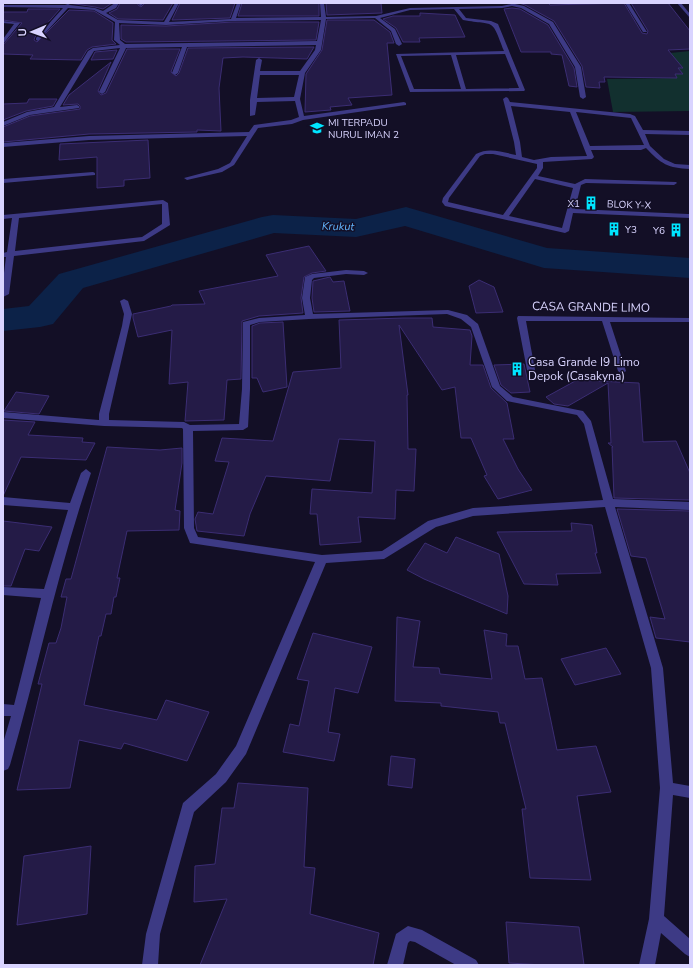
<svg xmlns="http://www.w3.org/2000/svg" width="693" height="968" viewBox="0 0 693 968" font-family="'Nunito Sans',sans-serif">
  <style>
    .green { fill: #12302f }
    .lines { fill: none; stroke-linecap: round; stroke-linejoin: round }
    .river { fill: #0c2248; fill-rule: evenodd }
    .building { fill: #241b47; stroke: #3b2d73 }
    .minor { fill: #3d3a85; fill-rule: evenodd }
    .labels { text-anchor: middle; stroke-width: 3; stroke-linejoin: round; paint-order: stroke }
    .far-poi-label { font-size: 10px; fill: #d9d4ff; stroke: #130f26; text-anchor: start }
    .far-street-label { font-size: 10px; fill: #d9d4ff; stroke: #130f26 }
    .far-water-label { font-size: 11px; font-style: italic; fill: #62b6ff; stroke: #130f26 }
    .street-label { font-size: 12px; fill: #d9d4ff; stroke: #130f26 }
    .poi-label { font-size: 12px; fill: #d9d4ff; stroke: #130f26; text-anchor: start }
  </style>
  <rect width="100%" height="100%" fill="#130f26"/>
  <path class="green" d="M690 51V111L613 112 607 79 677 78 660 54Z"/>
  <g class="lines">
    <path class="river" d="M406 207 547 248 690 258V278L544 268 405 226 356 237 274 233 83 288 53 324 40 327 3 331V309L29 306 59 274 262 217 273 215 356 219Z"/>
  </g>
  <g class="building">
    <path d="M69 3H112L103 9 95 7Z"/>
    <path d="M120 3H138V5L141 7 145 3H173L163 20 118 19 109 13 117 9Z"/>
    <path d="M180 3H235L230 18 172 20Z"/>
    <path d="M242 3H319V16H238Z"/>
    <path d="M326 3H381L382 13 327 15Z"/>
    <path d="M519 3H548L550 5 624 3 642 33 647 34 648 31 631 3H668L690 31V49L668 50 683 68H678L683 74H675L677 78 604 77 605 82H599L600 88 586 87 582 66 554 21 525 5Z"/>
    <path d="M512 8 520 9 548 25 574 68 577 87 569 86 562 55 551 54V52H521L504 9Z"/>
    <path d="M28 9H60L35 37 34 40 37 42 69 10 94 11 113 23 112 40 116 44 92 47 87 50 81 60 30 59 33 55 3 54V45L22 23 3 20V12H27Z"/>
    <path d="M420 13 455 15 465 37 419 38 420 42H403L396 28 383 19 393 16H420Z"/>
    <path d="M327 20H374L390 32 394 43H387L392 95 348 98 352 105 330 107 331 110 305 112 306 74 322 50Z"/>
    <path d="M233 22H319L316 40 126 42 121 39V25L166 26Z"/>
    <path d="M314 47 307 59 243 57 223 58 219 88 221 131 197 130V132L89 134 3 142V127L30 116 80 109V106L78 104 63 105 69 95 111 62 98 91 101 95 106 93 127 49H180L171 72 176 76 179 73 188 48Z"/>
    <path d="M117 50 113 59 91 60 95 52Z"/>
    <path d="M29 99H57L53 106 26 111 3 120V104L27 103Z"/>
    <path d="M148 140 150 178 124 180V186L97 188V157L59 160 60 144Z"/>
    <path d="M309 246 326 271 312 273 304 277 301 298 303 313 259 316 242 321 241 379 227 380 224 420 185 421 188 382 169 384 172 330 138 337 133 318V314L171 306 172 305 205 304 199 291 278 276 266 255Z"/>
    <path d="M330 277 333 282 344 281 350 311 314 312 312 298 313 281Z"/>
    <path d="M479 280 494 287 503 312 476 313 469 286Z"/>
    <path d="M404 318H432L433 327 470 330 472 336 470 365H483L491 388 507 403 514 439H503L518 469 532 490 498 499 484 476 487 475 471 438H461L455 387 442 390 399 325 408 395H407L408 449H416L414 491 396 490 395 519 358 517 361 542 320 545 317 514H310L312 489 372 493 375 441 339 439 330 481 266 476 250 514 244 536 197 531 195 519 198 512 213 514 229 462 215 461 222 438 273 441 293 372 341 368 339 320Z"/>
    <path d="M283 322 287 387 263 392 257 378H252V326L260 323Z"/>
    <path d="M524 364 530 392 511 393 501 385 494 365Z"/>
    <path d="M577 380 639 383 643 442 676 441 690 473V500L614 498 612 447H613L608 443H611L608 383 568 406 554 404 546 397Z"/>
    <path d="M16 392 49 396 39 414 4 411Z"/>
    <path d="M3 420 35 422 28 435 83 438 82 442 95 443 86 460 21 457 3 496Z"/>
    <path d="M107 447 160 450 182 448V463L175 510 180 511 179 530 127 531 117 578H120L116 597H114L111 614H106L101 636H99L84 705 157 720 166 700 209 712 187 761 124 743 121 749 79 740 70 788 17 790 42 684H38L49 643H56L61 628 67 597H61L66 579H71Z"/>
    <path d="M617 509 690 511V642L656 638 650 617 665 619 646 558 631 556Z"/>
    <path d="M3 521 52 527 39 551 25 549 11 586H3Z"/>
    <path d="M571 523 592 525 597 553H595L601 573 556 574 558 585 524 584 497 532 572 531Z"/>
    <path d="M456 537 499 554 508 596 507 614 424 579 407 570 425 543 447 553Z"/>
    <path d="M397 617 420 621 413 667 439 668 440 674 492 679 484 630 507 634 506 646H518L525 679 542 678 557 750 596 746 611 792 577 796 591 880 530 878 522 809H526L505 723H500L498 712 441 706V703L395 701Z"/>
    <path d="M313 633 372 647 358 693 335 688 328 732 340 734 334 761 283 752 290 724 299 726 309 681 297 679Z"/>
    <path d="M606 648 621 674 575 685 561 659Z"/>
    <path d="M391 756 415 759 412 788 388 785Z"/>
    <path d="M238 783 308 788 304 867 315 868 310 914 379 933 373 965H200L227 899 194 902 195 866 215 864 222 808H234Z"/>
    <path d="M91 846 87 914 17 925 24 856Z"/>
    <path d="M506 922 579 927 584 965H543L509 963Z"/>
  </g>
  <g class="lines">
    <g class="minor">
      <path d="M115 3H119L116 8 106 13 118 20 164 22 175 3H179L169 22 231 19 237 3H241L236 18 321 17 320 3H324L326 17 376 16 410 8 502 6 516 3 515 4 524 6 553 22 581 67 586 97 583 99 580 97 575 67 549 24 521 8 512 6 502 8 459 9 466 18 491 21 498 24 525 90 524 91 410 92 396 54 504 51C491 17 496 26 463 20L454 9 410 10 380 18 395 29 402 44 399 46 396 44 391 31 375 18 326 19 321 50 305 73 300 99 304 116 404 102 406 103V105L303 120 292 124 258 128 234 165 222 172 187 180 184 178 218 169 230 163 247 136 89 140 3 147V143L89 136 249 132 254 125 291 120 299 117 295 101 257 102 255 115 250 116V100L256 60 259 58 262 60 260 71H300L315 50 316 45 187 47 178 73 175 75 172 73 182 47 126 48 105 92 102 94 99 92 120 48 94 51 60 107 77 105 79 106V108L30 115 3 126V122L27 112 54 107 88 51 93 48 120 45 114 40 115 22 94 10 68 8 38 41 36 40V38L63 8 3 7V5H65L68 4 70 5 95 8 103 11ZM321 20 317 41 125 44 120 40 119 23 166 25 233 21ZM505 54 519 88 466 89 456 55ZM451 55 461 89H414L401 56ZM260 75H299L294 97 257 98Z"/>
      <path d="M140 3H144L141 6 139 5Z"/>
      <path d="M625 3H629L647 32H643Z"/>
      <path d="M677 3H681L690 14V18Z"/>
      <path d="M3 21 20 23 3 44V39L14 24 3 23Z"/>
      <path d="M506 97 508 98 510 102 630 114 635 116 643 130 690 131V135L645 134 650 146 664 159 675 164 690 165V169C668 168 661 164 646 148L641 150H591L594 157 592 159 543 162V168L538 176 575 184 585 179 676 182 677 183 674 185 586 183 581 185 575 209 688 214H690V218L573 213 569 231 565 233 445 206 442 202 443 198 476 154C489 147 502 152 516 155L514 142 503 99ZM511 106 570 112 587 156 551 157 534 160 522 157 520 142ZM576 112 631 118 644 145 590 146ZM485 154H493L537 164V168L503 215 448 202 449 198 480 156ZM535 179 573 188 562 228 509 216Z"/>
      <path d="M93 172 95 173V175L3 183V179Z"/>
      <path d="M163 200 168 203 170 225 144 241 14 256 9 294 3 297V281L6 257H3V253L7 252 12 218 3 219V215ZM162 204V224L142 237 15 251 19 218Z"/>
      <path d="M346 270 364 271 368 273 364 275 346 274 314 278 312 280 310 298 313 314 448 310 467 315 478 324 500 386 513 397 583 411 591 421 613 499 690 502V510L615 507 663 668 673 783 690 786V798L673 795 664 916 690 939V957L685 954 661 933 655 965H639L649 919 660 788 651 668 605 507 473 516 436 527 384 559 326 563 246 754 226 782 194 812 160 934 158 965H142L146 934 183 803 216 774 236 746 315 562 190 543 184 528 183 429 182 428 104 426 3 418V412L99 420V414L122 326 124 314 120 301 124 299 128 301 132 314 109 414V420L184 422 190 425 239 424 242 389 243 322 259 318 305 315 302 298 305 277 312 274ZM447 314 461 319 471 327 492 387 507 401 577 415 584 424 603 500 473 508 428 521 382 551 322 555 198 537 194 528 193 431 243 430 248 427 250 389V325L260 322 309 319Z"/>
      <path d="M518 316 690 318V322H610L626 371 622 374 618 371 602 321H526L535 370 531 373 527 370 517 318Z"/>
      <path d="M86 469 91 473C58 569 38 668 10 765L8 769 3 771V743L11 716H3V704L14 705 41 598 3 595V587L44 589 68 510 3 505V497L70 503 81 473Z"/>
      <path d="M408 926 422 930 476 960 479 965H456L415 942 410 941 408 943 403 965H387L396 934Z"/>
    </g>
  </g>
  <defs>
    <g id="school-bare" transform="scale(1.08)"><path d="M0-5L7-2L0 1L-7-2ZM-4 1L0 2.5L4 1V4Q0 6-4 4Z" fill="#00e5ff" stroke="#130f26" stroke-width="2.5" paint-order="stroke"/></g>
    <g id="building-bare" transform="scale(1.08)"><path d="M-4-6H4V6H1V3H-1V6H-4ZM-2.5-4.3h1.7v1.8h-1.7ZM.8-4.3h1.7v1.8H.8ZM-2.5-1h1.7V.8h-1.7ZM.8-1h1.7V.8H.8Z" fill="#00e5ff" stroke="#130f26" stroke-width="2.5" paint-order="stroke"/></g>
  </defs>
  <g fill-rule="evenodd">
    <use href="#school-bare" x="317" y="128"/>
    <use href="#building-bare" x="591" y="203"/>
    <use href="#building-bare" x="614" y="229"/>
    <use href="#building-bare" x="676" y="230"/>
    <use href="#building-bare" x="517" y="369"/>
  </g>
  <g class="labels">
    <g class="far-poi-label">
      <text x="328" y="126">MI TERPADU<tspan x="328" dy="12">NURUL IMAN 2</tspan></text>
      <text x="580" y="207" text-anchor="end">X1</text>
      <text x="625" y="233">Y3</text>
      <text x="665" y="234" text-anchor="end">Y6</text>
    </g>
    <g class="far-street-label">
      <text transform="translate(629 204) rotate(2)" y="4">BLOK Y-X</text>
    </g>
    <g class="far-water-label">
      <text transform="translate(338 226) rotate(1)" y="4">Krukut</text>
    </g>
    <g class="street-label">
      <text transform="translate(591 307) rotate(1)" y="4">CASA GRANDE LIMO</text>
    </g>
    <g class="poi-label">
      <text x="528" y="366">Casa Grande I9 Limo<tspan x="528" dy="14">Depok (Casakyna)</tspan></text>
    </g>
  </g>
  <rect width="693" height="968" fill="none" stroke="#d9d4ff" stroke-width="8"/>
  <g transform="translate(32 32) rotate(268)" stroke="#130f26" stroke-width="3" paint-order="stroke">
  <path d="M0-3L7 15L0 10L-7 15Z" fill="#d9d4ff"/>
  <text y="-6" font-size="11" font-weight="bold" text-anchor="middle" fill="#d9d4ff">U</text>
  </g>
</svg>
